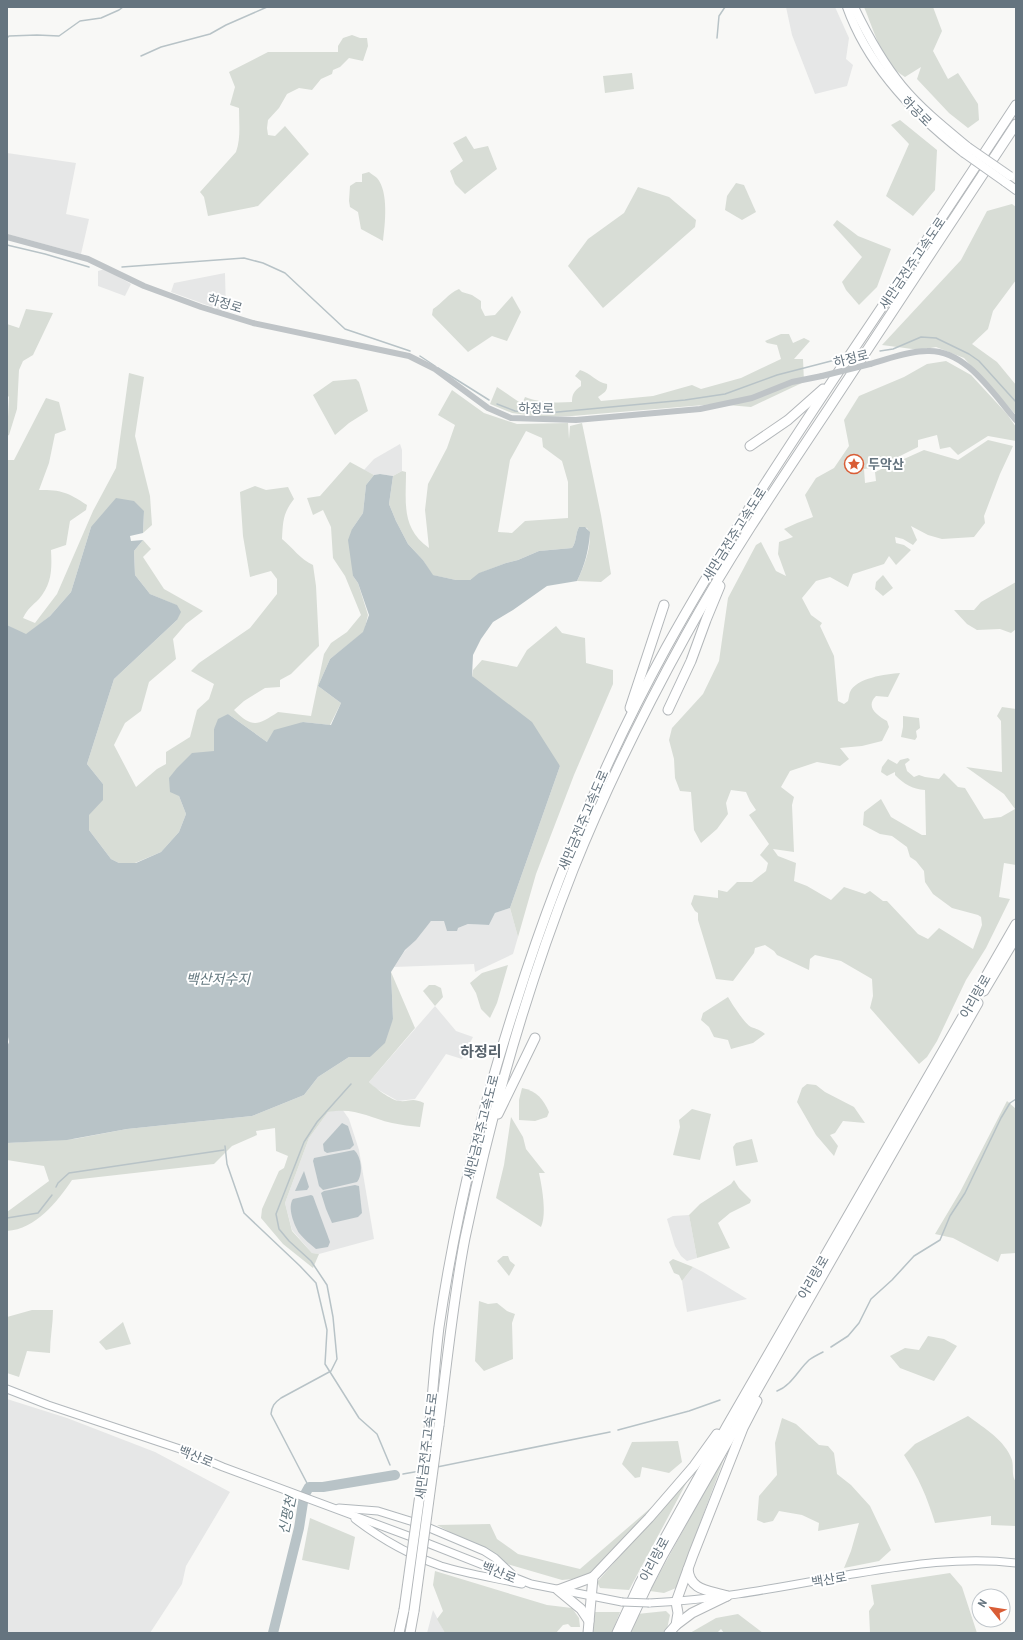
<svg xmlns="http://www.w3.org/2000/svg" width="1023" height="1640" viewBox="0 0 1023 1640" font-family="'Roboto Condensed','Noto Sans KR',sans-serif">
  <style>
    .built { fill: #e6e7e7 }
    .green { fill: #d8ddd6; fill-rule: evenodd }
    .water { fill: #b8c3c7 }
    .lines { fill: none; stroke-linecap: round; stroke-linejoin: round }
    .stream { stroke: #b8c3c7; stroke-width: 1.5 }
    .river { stroke: #b8c3c7; stroke-width: 10 }
    .secondary-casing { stroke: #b2b8bc; stroke-width: 9 }
    .primary-casing { stroke: #b3b8bc; stroke-width: 10 }
    .trunk-casing { stroke: #b3b7ba; stroke-width: 11 }
    .motorway-casing { stroke: #b3b7ba; stroke-width: 11 }
    .tertiary { stroke: #bfc4c7; stroke-width: 6 }
    .secondary { stroke: #fff; stroke-width: 7 }
    .primary { stroke: #fff; stroke-width: 8 }
    .trunk { stroke: #fff; stroke-width: 9 }
    .motorway { stroke: #fff; stroke-width: 9 }
    .secondary-bridge-casing { stroke: #b2b8bc; stroke-width: 9; stroke-linecap: butt }
    .primary-bridge-casing { stroke: #b3b8bc; stroke-width: 10; stroke-linecap: butt }
    .motorway-bridge-casing { stroke: #b3b7ba; stroke-width: 11; stroke-linecap: butt }
    .tertiary-bridge { stroke: #bfc4c7; stroke-width: 6 }
    .secondary-bridge { stroke: #fff; stroke-width: 7 }
    .primary-bridge { stroke: #fff; stroke-width: 8 }
    .motorway-bridge { stroke: #fff; stroke-width: 9 }
    .labels { text-anchor: middle; stroke-width: 4; stroke-linejoin: round; paint-order: stroke }
    .street-label { font-size: 13px; fill: #65747f; stroke: #fff }
    .poi-label { font-size: 13px; font-weight: bold; fill: #65747f; stroke: #fff; text-anchor: start }
    .water-label { font-size: 14px; font-style: italic; fill: #657980; stroke: #fff }
    .quarter-label { font-size: 15px; font-weight: bold; fill: #57626b; stroke: #fff }
  </style>
  <rect width="100%" height="100%" fill="#f8f8f6"/>
  <g class="built">
    <path d="M786 7H835L849 38 846 59 853 65 847 86 815 94 792 35Z"/>
    <path d="M7 153 76 163 66 214 89 219 81 254 7 234Z"/>
    <path d="M105 269 131 284 125 296 98 286V271Z"/>
    <path d="M225 273 226 312 171 292 174 283Z"/>
    <path d="M400 444 402 450V471L393 476 380 474 374 475 364 470 374 459Z"/>
    <path d="M510 908 518 937 513 954 475 972 474 964 394 967 404 952 431 921H444L458 928 468 924 489 925 495 913Z"/>
    <path d="M435 1006 456 1031 473 1037 462 1059 446 1054 415 1099 398 1101 375 1088 369 1082Z"/>
    <path d="M342 1109 349 1119 359 1150 374 1239 319 1254 312 1253 292 1230 285 1203 309 1138 328 1112Z"/>
    <path d="M689 1215 697 1258 687 1261 681 1256 675 1246 667 1219 673 1216Z"/>
    <path d="M693 1267 703 1272 747 1299 687 1312 682 1281Z"/>
    <path d="M7 1399 67 1418 155 1452 230 1492 186 1566 182 1584 150 1633H7Z"/>
    <path d="M433 1610 445 1633H427Z"/>
  </g>
  <g class="green">
    <path d="M864 7H933L942 31 933 51 948 79 958 73 978 104 979 120 968 128 949 113 917 79 921 67 905 77C882 64 874 30 864 7Z"/>
    <path d="M352 35 360 38H367L368 46 363 61 349 58 340 67 333 70 332 74 321 79 312 90 299 88 287 94 279 108 268 120 267 128 268 135 275 136 285 126 309 154 258 206 208 216 204 197 200 192 236 152C241 138 239 123 239 108L230 105 235 87 229 72 268 52H338V46L343 38Z"/>
    <path d="M632 73 634 89 605 93 603 76Z"/>
    <path d="M900 120 937 150 935 190 913 216 886 196 909 144 891 125Z"/>
    <path d="M466 136 474 149 488 146 497 169 465 194 455 184 450 171 463 161 453 143Z"/>
    <path d="M369 172C371 174 375 176 377 178 389 192 385 224 383 241L361 229 358 212 350 207 349 201 350 186 356 182H362V174Z"/>
    <path d="M736 183 744 185 756 212 742 220 725 210 727 196Z"/>
    <path d="M638 187 669 197 696 220 695 227 603 308 568 266 588 239 624 213Z"/>
    <path d="M1012 204 1016 207V280L993 311 988 329 972 344 997 362 1016 385V415L964 358 936 347 920 350 882 345 961 260 987 211Z"/>
    <path d="M837 220 858 236 891 249 877 287 859 305 846 290 842 282 862 257 833 225Z"/>
    <path d="M459 289 462 292 472 295 481 301V308L485 316 495 315 512 296 521 312 507 341 492 336 468 352 432 315 433 309C443 303 447 294 459 289Z"/>
    <path d="M26 309 53 313 33 355 23 361 19 370 17 409 9 435 7 436 9 397 7 395V324L19 328Z"/>
    <path d="M781 334H789L793 343 804 338 810 341 794 359H803L804 382 751 407 716 404 572 416 542 417 512 413 490 404 497 387 522 404 525 397C541 403 556 403 572 402 572 394 574 391 581 386V381L575 376 580 370C591 373 596 382 607 384 608 391 604 393 598 397L601 401 653 396 692 385 701 389 741 378 781 359 777 345 767 343 765 341Z"/>
    <path d="M946 361 971 375 1007 414 1016 427V441L988 436 958 455 950 447 940 449 937 435 918 440V447L878 467 864 469 865 483 876 481 875 472 924 450 958 460 988 440 1013 446 1000 474 984 516 985 523 974 537 942 539 928 535 911 526 917 540 913 545 903 539 895 537 896 543 904 545 911 550 896 565 889 556 884 564 853 574 848 587 830 577 816 581 802 598 811 615 822 623 820 626 834 656 838 701 844 704 848 701C849 698 849 694 850 692 856 678 886 674 900 673L888 697 876 696C865 707 877 715 887 721L889 727 882 741 862 746 840 748 849 759 840 766 817 762 790 771 781 787 794 797 792 805 794 852 773 849 778 856 796 863 794 881 807 886 831 900 844 887 865 894 870 891 883 901H887L918 934 928 939 939 928 973 949 982 925 981 917 978 915 952 908 933 894 925 882 924 871 916 861 910 857 907 847 892 836 880 834 863 825 864 812 881 799 891 817 922 835H926L925 790C912 789 904 784 895 775V772L887 776 881 772 882 767 888 759 897 764 900 760 908 758 910 760 905 764 907 771 914 777 919 775 925 777 939 779 944 773 958 787 965 788 984 819 1001 817 1015 809 1004 794 966 767 1002 772 1001 721 997 716 1002 707 1016 709V865L1004 863 999 897 1010 899 986 948 966 980 937 1041 927 1057 919 1064 870 1008 873 996 872 979 841 961 815 955 810 959 809 970 777 955 774 951 765 945 755 948 754 953 733 981 716 979 698 920V913L695 911 691 904 694 895 718 898V890L727 892 737 882H752L766 871 768 863 760 855 769 844 749 815 756 810 750 801 746 792 731 790 726 803 728 814 717 829 701 843 694 830 691 792 680 791 675 778 674 759 669 740 672 728 703 694 719 661 728 598 756 545 761 542 776 571 786 576 778 554 779 542 793 537 784 529 797 523 813 517 805 495 816 478 834 468 849 446 844 420 859 396 904 377 927 364Z"/>
    <path d="M129 373 144 377 135 436 150 496 152 525 143 533 144 511 91 527 71 592 50 616 26 635 7 625V460H14L46 398 59 402 66 430 55 434 49 463 39 490C62 490 67 492 87 505L86 510 70 521 66 545 51 550C52 569 52 584 39 599 31 607 29 607 23 618L35 623 57 594 93 511 116 468Z"/>
    <path d="M356 379 359 382 368 411 349 423 335 435 313 395 333 381Z"/>
    <path d="M452 390 484 413 517 424 568 423 569 439 570 426 582 423 601 515 611 574 601 582 577 581C583 569 595 540 587 528L579 527C575 534 577 541 572 548L539 551 518 560 506 563 480 573 470 580H456L432 575 423 560 408 544 396 521 389 504 393 476 402 471 406 472C406 503 401 528 429 548L425 510 428 484 447 448 455 425 438 415ZM526 431 542 438 543 447 562 461 568 482V518L525 521 512 533 498 532 510 460Z"/>
    <path d="M350 462 374 475 366 485 363 513 352 529 353 576 358 583 368 615 364 632 330 659 318 686 341 703 330 725 303 722 267 742 228 714 214 729V751L179 796 186 814 179 832 161 852 135 863H119L111 859 89 830 88 815 102 800 103 784 87 764 114 679 177 620 176 605 150 594 135 575 134 551 143 540 151 549 143 557 164 589 203 611 186 624 173 639 176 659 149 682 141 711 125 723 114 745 136 787 157 769 166 764V752L190 737 197 710 209 699 214 684 191 671 199 663 250 628 277 594V579L271 571 250 577 243 536 240 492 255 486 266 490 288 487 294 499C283 513 283 521 282 539 293 548 300 559 313 565L316 586 319 646 291 674 280 680V687L265 688 244 701 234 710C253 729 258 725 278 712L311 716 324 654 331 643 347 632 361 615 345 576 333 558 331 527 323 510 313 515 307 498 320 496Z"/>
    <path d="M883 575 893 588 883 596 875 589 876 582Z"/>
    <path d="M1016 582V629L1011 633 1000 629 977 630 967 624 954 610H974L981 602Z"/>
    <path d="M556 626 562 633 585 638 586 663 613 670V684L574 775 536 874 518 937 510 908 560 766 472 676 473 670 482 660 517 667 527 650Z"/>
    <path d="M903 716 919 718 920 728 916 731 917 737 915 740 901 737 903 727Z"/>
    <path d="M508 965 497 1003 490 1018 481 1009 476 993 470 983 482 973Z"/>
    <path d="M391 972 415 1028 369 1082C375 1088 391 1100 399 1101 411 1102 411 1097 424 1103L420 1127C411 1126 401 1125 392 1123 367 1117 355 1107 328 1112L309 1138 285 1203 292 1231 312 1253 319 1254 313 1268 283 1244 261 1218 262 1209 279 1171 284 1168 288 1156 276 1151 275 1128 256 1131 257 1135 232 1146 214 1164 72 1180C57 1202 36 1229 7 1231V1212L49 1181 44 1166 7 1160V1143L74 1139 127 1129 252 1116 304 1095 318 1077 349 1057H370L393 1019Z"/>
    <path d="M429 985H435L441 988 443 997 435 1006 423 991Z"/>
    <path d="M728 997C732 1004 745 1024 751 1027 757 1029 760 1030 765 1034L753 1043 731 1049 728 1040 714 1037 709 1027 701 1020 703 1013Z"/>
    <path d="M807 1084 816 1085 825 1092 854 1107 865 1123 843 1121 835 1133 830 1135 838 1146 834 1156 816 1135 797 1102 802 1088Z"/>
    <path d="M522 1088C537 1091 543 1099 549 1112L547 1117 535 1121 519 1120V1100Z"/>
    <path d="M1007 1101 1016 1109V1253L1001 1254 998 1262 953 1238 935 1234 960 1192Z"/>
    <path d="M692 1109 711 1114 700 1160 673 1155 680 1127 679 1120Z"/>
    <path d="M511 1117 523 1137 526 1149 545 1173H539C542 1187 547 1214 541 1227L496 1198 504 1165Z"/>
    <path d="M752 1139 758 1162 736 1166 733 1147 736 1143Z"/>
    <path d="M734 1180 739 1188 751 1200 750 1203 730 1213 718 1223 730 1248 697 1258 689 1215 700 1204 731 1184Z"/>
    <path d="M503 1256H508L510 1261 515 1265 509 1276 497 1261Z"/>
    <path d="M673 1259 693 1267 682 1281 679 1275 674 1273 669 1262Z"/>
    <path d="M479 1301 488 1304 497 1303 507 1311 515 1314 512 1323 513 1359 484 1371 475 1361Z"/>
    <path d="M32 1310H53C53 1324 50 1338 50 1353L27 1351 19 1377 7 1373V1317Z"/>
    <path d="M123 1322 131 1344 106 1350 99 1342Z"/>
    <path d="M928 1336 944 1339 957 1346 934 1381 900 1368 890 1356 905 1348 919 1350Z"/>
    <path d="M968 1416C984 1428 1005 1440 1012 1460 1014 1468 1011 1475 1016 1482V1526L991 1525V1516L935 1523C927 1497 919 1478 904 1455L915 1444Z"/>
    <path d="M782 1418 796 1424 819 1445 828 1446 834 1453 837 1474 851 1485 870 1506 891 1550 879 1561 844 1568 851 1551 859 1523 818 1531 819 1523 802 1515 779 1511 773 1521 764 1523 757 1520 759 1496 777 1475 775 1443Z"/>
    <path d="M678 1441 682 1462 669 1473 642 1467 640 1477 635 1478 622 1464 632 1442Z"/>
    <path d="M728 1448 676 1588 664 1593 650 1591Z"/>
    <path d="M689 1478 629 1590 600 1588 597 1582Z"/>
    <path d="M654 1505 592 1573 573 1579 562 1580 507 1564 437 1525 490 1524 497 1539 518 1554 580 1569Z"/>
    <path d="M310 1518 355 1537 349 1570 302 1560Z"/>
    <path d="M435 1571 547 1605 572 1608 579 1618 580 1627H571L568 1624 563 1625 556 1633H445L437 1619 443 1611 433 1585Z"/>
    <path d="M950 1573 962 1587 977 1633H870L869 1611 874 1604 871 1585Z"/>
    <path d="M666 1611 670 1615 667 1629 664 1633H630L637 1614Z"/>
    <path d="M592 1612H620L612 1633H590Z"/>
    <path d="M738 1614 763 1633H724L721 1629 717 1633H690L716 1618Z"/>
  </g>
  <g class="water">
    <path d="M380 474 393 476 389 504 396 521 408 544 423 560 433 575 456 580H470L479 573 506 563 518 560 539 551 572 548C577 541 575 534 579 527H585L590 532C589 549 585 565 577 581L547 586 513 610 493 622 481 639 473 655 472 676 532 722 560 766 510 908 495 913 489 925 468 924 458 928 457 931H447L444 921H431L416 940 405 950 391 972 393 1019 385 1043 370 1057H349L318 1077 304 1095 252 1116 127 1129 67 1140 7 1143V1047L9 1042 7 1032V625L26 634 50 616 71 592 91 527 116 498 134 501 144 511 143 533 130 536 131 541 143 540 134 551 135 575 150 594 177 605 181 612 177 620 114 679 87 764 103 784V800L89 815V830L111 859 119 863H136L161 852 179 832 186 814 179 796 170 792 169 778 177 768 192 753 214 751V729L218 719 228 714 267 742 274 730 303 722 331 725 341 703 318 686 330 659 363 632 369 615 358 583 353 576 348 540 352 529 363 513 366 485 374 475Z"/>
    <path d="M342 1123 348 1126 354 1145 350 1149 327 1153 324 1151 323 1144Z"/>
    <path d="M354 1150C362 1157 363 1175 357 1182L323 1190 319 1186 313 1161 314 1158Z"/>
    <path d="M304 1171 309 1187 307 1190 295 1191Z"/>
    <path d="M355 1185 359 1186 362 1213 358 1217 332 1223 326 1209 321 1193 324 1191Z"/>
    <path d="M311 1195 313 1196 330 1242 328 1247 316 1249C310 1244 304 1239 299 1233 294 1225 287 1207 293 1199Z"/>
  </g>
  <g class="lines">
    <g class="stream">
      <path d="M7 38 9 36 37 35 59 36 80 21 101 18 119 10 123 7"/>
      <path d="M717 38 719 16 725 7"/>
      <path d="M141 56 161 47 210 34 226 25 267 7"/>
      <path d="M7 245 45 254 89 267"/>
      <path d="M122 267 244 258 263 263 285 273 345 329 410 351"/>
      <path d="M880 351 893 349 921 337 936 338 969 354 979 361 1016 402"/>
      <path d="M420 356 435 366"/>
      <path d="M438 368 489 400"/>
      <path d="M497 404 515 411 547 413 685 400 725 394 777 375 835 360"/>
      <path d="M225 1146 227 1164 244 1213 300 1266 316 1283 327 1330 325 1364 359 1418 377 1434 390 1465"/>
      <path d="M56 1187 58 1183 69 1173 224 1150"/>
      <path d="M7 1218 38 1213 52 1195"/>
      <path d="M831 1347 848 1336 859 1323 871 1299 892 1280 914 1256 940 1240 950 1216 965 1193 1001 1118 1010 1103 1016 1099"/>
      <path d="M777 1391C791 1386 799 1369 809 1360 813 1357 819 1354 823 1352"/>
      <path d="M618 1430 689 1411 720 1400"/>
      <path d="M437 1467 610 1432"/>
      <path d="M392 1473 394 1476"/>
      <path d="M403 1474 420 1471"/>
      <path d="M309 1487 271 1414C272 1406 274 1403 281 1398L331 1371 337 1359 333 1317 327 1285 311 1261 289 1241 279 1229 276 1214 304 1142 317 1122 351 1084"/>
    </g>
    <path class="river" d="M273 1633 299 1528 304 1496 309 1487H323L395 1475"/>
    <g class="secondary-casing">
      <g id="secondary">
        <path d="M7 1389 48 1405 180 1449 223 1467 422 1541 531 1584 622 1602"/>
        <path d="M339 1508 378 1511 420 1524 484 1551 495 1558 514 1576"/>
        <path d="M355 1519C381 1539 409 1555 441 1566 467 1574 495 1578 522 1584"/>
        <path d="M649 1603C716 1600 781 1587 847 1575 903 1566 959 1556 1016 1563"/>
      </g>
    </g>
    <g class="primary-casing">
      <g id="primary">
        <path d="M847 7C868 66 915 115 964 153"/>
        <path d="M854 7C867 34 883 63 902 86 921 109 945 128 968 147"/>
        <path d="M1005 182 1016 190"/>
      </g>
    </g>
    <g class="trunk-casing">
      <g id="trunk">
        <path d="M984 991 1016 937"/>
        <path d="M688 1569C690 1591 709 1590 727 1596"/>
        <path d="M589 1621 581 1609 558 1590 593 1577"/>
        <path d="M676 1625 692 1613 727 1596"/>
        <path d="M588 1633 593 1577 649 1518 694 1466 717 1434"/>
        <path d="M617 1633 640 1583 727 1426 1016 924"/>
        <path d="M625 1633 647 1586 663 1555 978 1003"/>
        <path d="M669 1633 676 1625 678 1613 676 1602 693 1555 743 1428 757 1401"/>
      </g>
    </g>
    <g class="motorway-casing">
      <g id="motorway">
        <path d="M750 446 788 420 823 389"/>
        <path d="M630 708 664 605"/>
        <path d="M668 710 691 661 706 620 720 586"/>
        <path d="M498 1114 535 1038"/>
        <path d="M430 1422C433 1391 435 1359 439 1327 455 1218 481 1111 515 1006 554 882 603 763 666 648 719 552 780 460 841 368 900 281 958 193 1016 105"/>
        <path d="M439 1425C447 1362 453 1300 465 1238 491 1113 526 989 573 870 605 790 644 711 686 635 729 557 779 483 829 408 891 314 953 219 1016 124"/>
        <path d="M399 1633 404 1610"/>
        <path d="M410 1633 414 1611"/>
      </g>
    </g>
    <g class="tertiary">
      <path d="M7 237 88 259 144 286 201 307 253 323 409 356 435 369 488 408 511 418 576 420 700 409 752 398 792 382 822 376"/>
      <path d="M870 364C888 359 908 351 927 351 966 349 993 394 1016 420"/>
    </g>
    <use href="#secondary" class="secondary"/>
    <use href="#primary" class="primary"/>
    <use href="#trunk" class="trunk"/>
    <use href="#motorway" class="motorway"/>
    <g class="secondary-bridge-casing">
      <path id="secondary-bridge" d="M622 1602 649 1603"/>
    </g>
    <g class="primary-bridge-casing">
      <g id="primary-bridge">
        <path d="M968 147 1010 176"/>
        <path d="M964 153 1005 182"/>
      </g>
    </g>
    <g class="motorway-bridge-casing">
      <g id="motorway-bridge">
        <path d="M404 1610 430 1422"/>
        <path d="M414 1611 439 1425"/>
      </g>
    </g>
    <path class="tertiary-bridge" d="M822 376 870 364"/>
    <use href="#secondary-bridge" class="secondary-bridge"/>
    <use href="#primary-bridge" class="primary-bridge"/>
    <use href="#motorway-bridge" class="motorway-bridge"/>
  </g>
  <defs>
    <g id="sight-ring" transform="scale(1)"><circle r="9.5" fill="#fff" stroke="#d95d36" stroke-width="1.5"/><path d="M0-6L1.8-2.2L6-1.7L2.9 1.2L3.7 5.4L0 3.3L-3.7 5.4L-2.9 1.2L-6-1.7L-1.8-2.2Z" fill="#d95d36"/></g>
  </defs>
  <g fill-rule="evenodd">
    <use href="#sight-ring" x="854" y="464"/>
  </g>
  <g class="labels">
    <g class="street-label">
      <text transform="translate(917 111) rotate(45)" y="5">하공로</text>
      <text transform="translate(912 263) rotate(-56)" y="5">새만금전주고속도로</text>
      <text transform="translate(225 303) rotate(17)" y="5">하정로</text>
      <text transform="translate(851 358) rotate(-14)" y="5">하정로</text>
      <text transform="translate(536 408) rotate(1)" y="5">하정로</text>
      <text transform="translate(734 534) rotate(-58)" y="5">새만금전주고속도로</text>
      <text transform="translate(583 820) rotate(-67)" y="5">새만금전주고속도로</text>
      <text transform="translate(975 996) rotate(-60)" y="5">아리랑로</text>
      <text transform="translate(481 1127) rotate(-76)" y="5">새만금전주고속도로</text>
      <text transform="translate(813 1277) rotate(-60)" y="5">아리랑로</text>
      <text transform="translate(426 1446) rotate(-83)" y="5">새만금전주고속도로</text>
      <text transform="translate(196 1456) rotate(22)" y="5">백산로</text>
      <text transform="translate(654 1559) rotate(-62)" y="5">아리랑로</text>
      <text transform="translate(499 1572) rotate(22)" y="5">백산로</text>
      <text transform="translate(829 1579) rotate(-10)" y="5">백산로</text>
    </g>
    <g class="poi-label">
      <text x="868" y="469">두악산</text>
    </g>
    <g class="water-label">
      <text x="218" y="984">백산저수지</text>
      <text transform="translate(287 1515) rotate(-78)" y="5">신평천</text>
    </g>
    <g class="quarter-label">
      <text x="481" y="1057">하정리</text>
    </g>
  </g>
  <rect width="1023" height="1640" fill="none" stroke="#65747f" stroke-width="16"/>
  <g transform="translate(991 1608) rotate(300)"><circle r="19" fill="#ffffff" stroke="#c1c7cc"/>
  <path d="M0-3L7 15L0 10L-7 15Z" fill="#d95d36"/>
  <text y="-6" font-size="11" font-weight="bold" text-anchor="middle" fill="#65747f">N</text>
  </g>
</svg>
